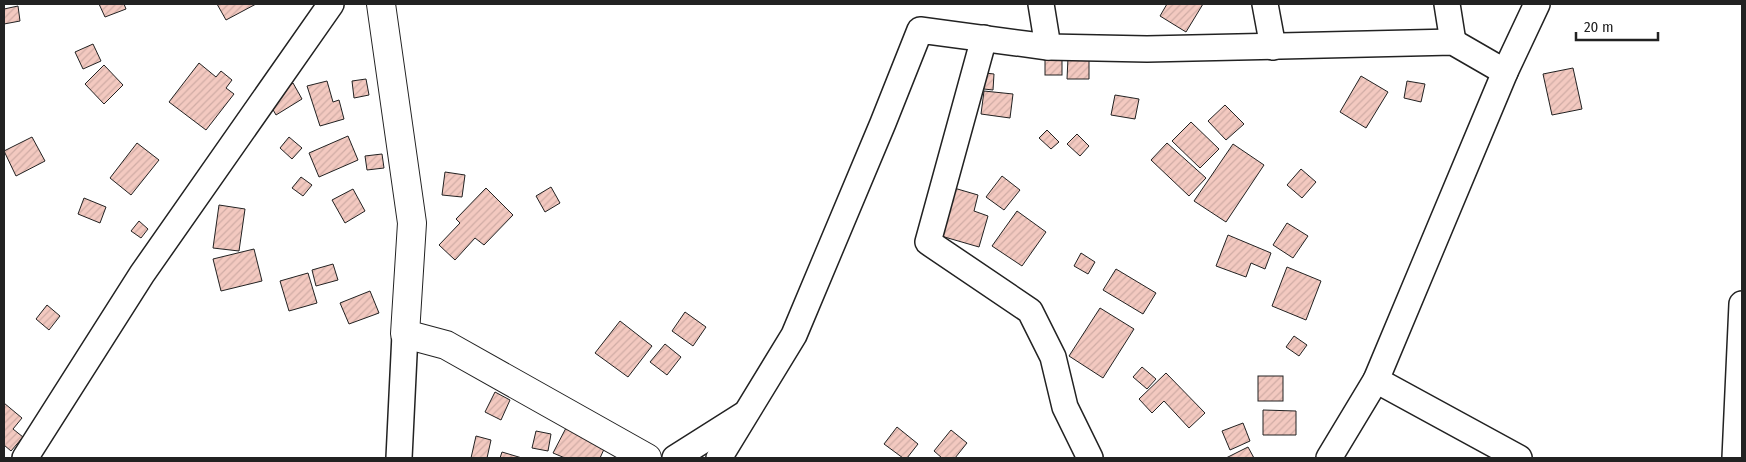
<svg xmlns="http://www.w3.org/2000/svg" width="1746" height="462" viewBox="0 0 1746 462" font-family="'Fira Sans Condensed',sans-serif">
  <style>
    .building { fill: url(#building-hatch); stroke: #222 }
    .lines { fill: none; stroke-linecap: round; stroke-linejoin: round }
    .minor-casing { stroke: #222; stroke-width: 28 }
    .tertiary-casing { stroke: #222; stroke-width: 30 }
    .minor { stroke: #fff; stroke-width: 25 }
    .tertiary { stroke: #fff; stroke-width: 28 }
  </style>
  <defs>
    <pattern id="building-hatch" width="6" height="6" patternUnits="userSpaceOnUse" patternTransform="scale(1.25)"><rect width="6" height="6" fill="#f3c9c0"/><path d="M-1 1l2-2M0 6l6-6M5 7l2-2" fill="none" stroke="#d0aca5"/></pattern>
  </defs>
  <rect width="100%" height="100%" fill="#fff"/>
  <g class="building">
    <path d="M99 4H124L126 9 105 17Z"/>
    <path d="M217 4H256L226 20Z"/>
    <path d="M1167 4H1203L1186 32 1160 16Z"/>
    <path d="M18 6 20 21 4 24V9Z"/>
    <path d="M93 44 101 61 83 69 75 52Z"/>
    <path d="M1068 58H1089V79H1067Z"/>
    <rect x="1045" y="59" width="17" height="16"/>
    <path d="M199 63 216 77 221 71 232 80 226 88 234 94 206 130 169 102Z"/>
    <path d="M104 65 123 85 104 104 85 84Z"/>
    <path d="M1573 68 1582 109 1552 115 1543 74Z"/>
    <path d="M977 72 994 74 993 90 975 88Z"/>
    <path d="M1361 76 1388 92 1366 128 1340 112Z"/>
    <path d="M366 79 369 95 354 98 352 81Z"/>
    <path d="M327 81 333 102 339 100 344 119 320 126 307 86Z"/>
    <path d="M1407 81 1425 84 1421 102 1404 98Z"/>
    <path d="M293 83 302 99 276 115 267 99Z"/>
    <path d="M984 91 1013 94 1010 118 981 114Z"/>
    <path d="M1115 95 1139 99 1135 119 1111 115Z"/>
    <path d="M1225 105 1244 124 1226 140 1208 121Z"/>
    <path d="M1191 122 1219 149 1200 168 1172 141Z"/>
    <path d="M1047 130 1059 142 1051 149 1039 138Z"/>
    <path d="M1077 134 1089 146 1080 156 1067 144Z"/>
    <path d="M348 136 358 160 319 177 309 153Z"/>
    <path d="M32 137 45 161 16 176 4 151Z"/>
    <path d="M289 137 302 148 292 159 280 148Z"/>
    <path d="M137 143 159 160 131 195 110 178Z"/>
    <path d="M1167 143 1206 178 1189 196 1151 160Z"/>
    <path d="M1233 144 1264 165 1226 222 1194 201Z"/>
    <path d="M382 154 384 168 367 170 365 156Z"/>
    <path d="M1301 169 1316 182 1302 198 1287 185Z"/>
    <path d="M445 172 465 175 462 197 442 195Z"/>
    <path d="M1002 176 1020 190 1004 210 986 197Z"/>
    <path d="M301 177 312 185 303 196 292 188Z"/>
    <path d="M551 187 560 203 545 212 536 196Z"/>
    <path d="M486 188 513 215 484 245 475 238 455 260 439 245 460 223 456 219Z"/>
    <path d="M954 188 978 195 974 211 988 216 979 247 941 236Z"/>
    <path d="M353 189 365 211 345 223 332 200Z"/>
    <path d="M84 198 106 207 100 223 78 214Z"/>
    <path d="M219 205 245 209 239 251 213 248Z"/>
    <path d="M1017 211 1046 232 1022 266 992 246Z"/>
    <path d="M139 221 148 229 141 238 131 231Z"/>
    <path d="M1287 223 1308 236 1293 258 1273 245Z"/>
    <path d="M1228 235 1271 253 1265 269 1251 263 1246 277 1216 266Z"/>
    <path d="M254 249 262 281 221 291 213 259Z"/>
    <path d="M1081 253 1095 262 1088 274 1074 266Z"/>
    <path d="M333 264 338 280 316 286 312 270Z"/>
    <path d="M1287 267 1321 281 1306 320 1272 306Z"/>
    <path d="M1116 269 1156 293 1143 314 1103 290Z"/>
    <path d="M308 273 317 303 289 311 280 281Z"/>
    <path d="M370 291 379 313 349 324 340 303Z"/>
    <path d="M47 305 60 316 49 330 36 319Z"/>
    <path d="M1100 308 1134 329 1103 378 1069 356Z"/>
    <path d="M685 312 706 327 693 346 672 331Z"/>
    <path d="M620 321 652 346 628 377 595 353Z"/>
    <path d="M1294 336 1307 345 1299 356 1286 347Z"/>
    <path d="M665 344 681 357 667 375 650 362Z"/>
    <path d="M1142 367 1156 379 1147 389 1133 377Z"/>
    <path d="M1166 373 1205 413 1189 428 1164 401 1152 413 1139 399Z"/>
    <rect x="1258" y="376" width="25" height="25"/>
    <path d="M495 392 510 400 501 420 485 412Z"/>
    <path d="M4 403 22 418 13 429 23 437 11 451 4 445Z"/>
    <path d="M1263 410 1296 411V435H1263Z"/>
    <path d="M1243 423 1250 441 1230 450 1222 431Z"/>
    <path d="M897 427 918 444 907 458H903L884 444Z"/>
    <path d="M566 428 605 447 600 458H565L553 453Z"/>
    <path d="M951 430 967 443 955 458H942L934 451Z"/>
    <path d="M536 431 551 434 548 451 532 448Z"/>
    <path d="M476 436 491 440 487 458H471Z"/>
    <path d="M1248 447 1254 458H1226Z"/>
    <path d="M502 452 522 458H500Z"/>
  </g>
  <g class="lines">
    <g class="minor-casing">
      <g id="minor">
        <path d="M1041 4 1048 47"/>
        <path d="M1265 4 1273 47"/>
        <path d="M1447 4 1453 42"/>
        <path d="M984 38 928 242 1030 311 1053 357 1065 407 1090 458"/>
        <path d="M1376 380 1519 458"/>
        <path d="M25 458 142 274 331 4"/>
        <path d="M399 458 405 334"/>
        <path d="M675 458 743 415"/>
        <path d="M719 458 794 335 883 123 920 30 1048 47 1147 49 1453 42 1505 72"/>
        <path d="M1329 458 1376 380 1505 72 1537 4"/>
        <path d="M1735 458 1742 304"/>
      </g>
    </g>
    <g class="tertiary-casing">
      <path id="tertiary" d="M381 4 412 223 405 334 446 345 647 458"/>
    </g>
    <use href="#minor" class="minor"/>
    <use href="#tertiary" class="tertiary"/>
  </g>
  <rect width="1746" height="462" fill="none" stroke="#222222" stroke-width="10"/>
  <path d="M1576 32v8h82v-8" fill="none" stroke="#222222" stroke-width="2.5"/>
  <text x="1584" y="32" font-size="15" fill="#222222" stroke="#ffffff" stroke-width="4" paint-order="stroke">20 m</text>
</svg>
